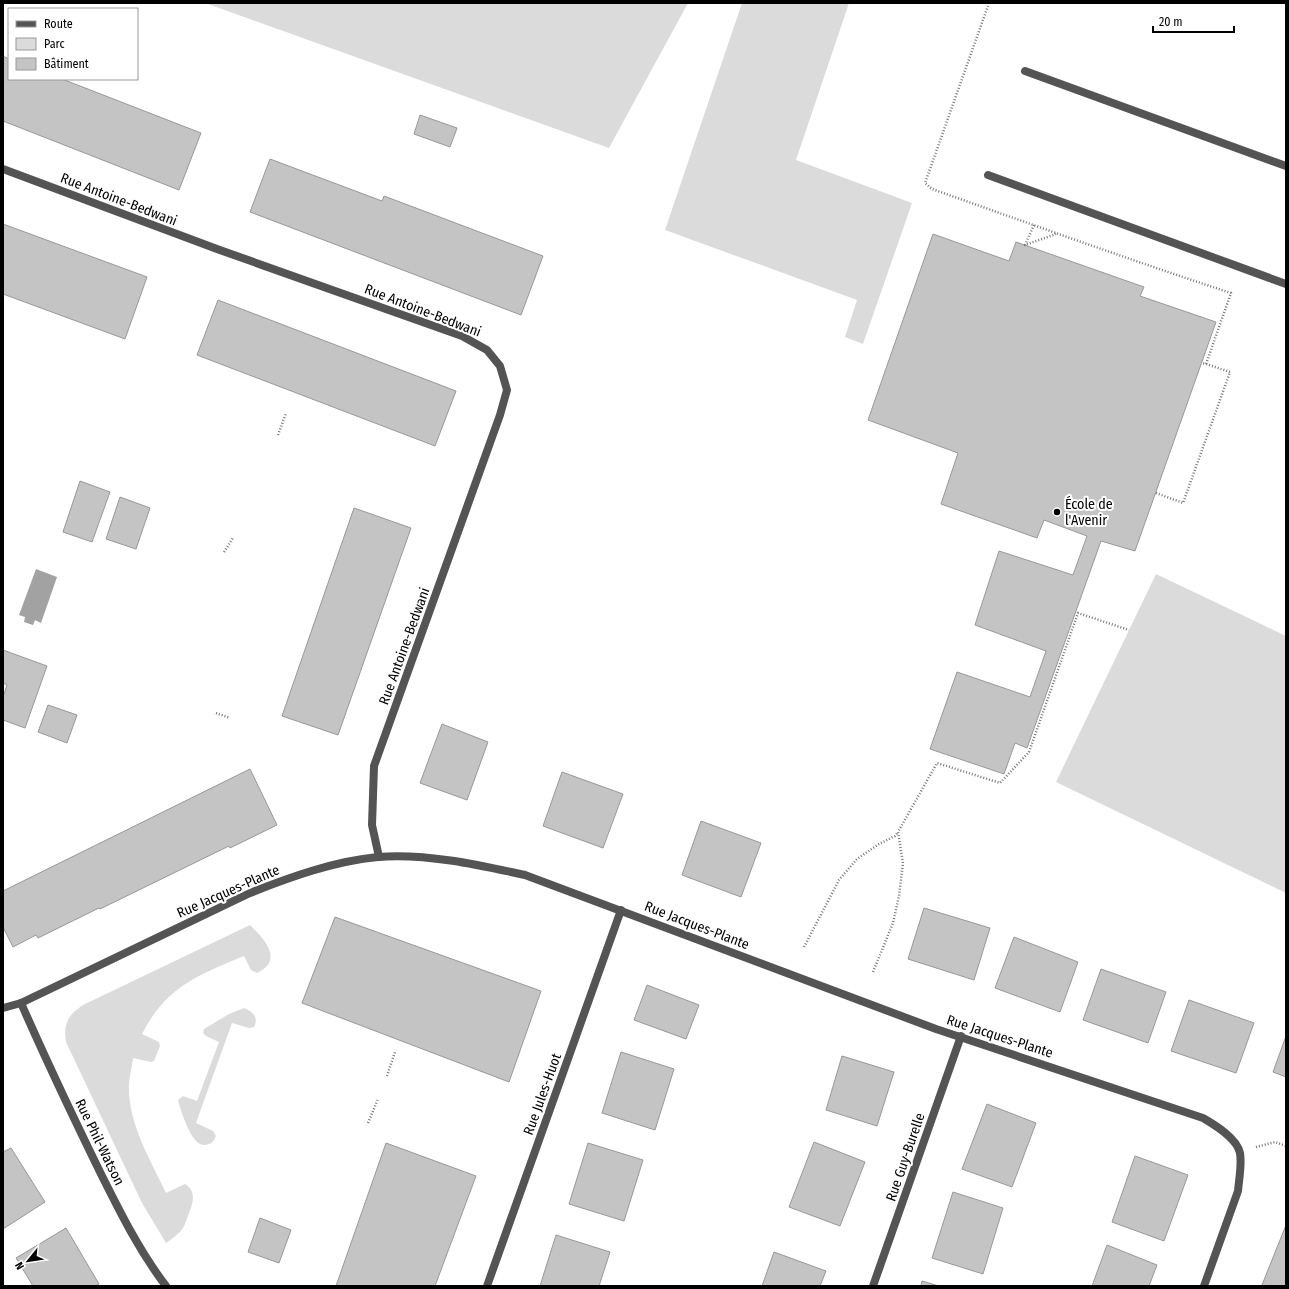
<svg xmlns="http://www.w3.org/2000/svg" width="1289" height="1289" viewBox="0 0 1289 1289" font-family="'Fira Sans Condensed',sans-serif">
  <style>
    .green { fill: #dbdbdb }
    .water { fill: #a2a2a2 }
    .building { fill: #c4c4c4; stroke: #989898 }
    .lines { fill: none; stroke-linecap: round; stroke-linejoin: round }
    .path { stroke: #767676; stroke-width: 2.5; stroke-dasharray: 1 2; stroke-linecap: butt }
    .lane { stroke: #545454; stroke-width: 8 }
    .street { stroke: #545454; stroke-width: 8 }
    .poi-dot { fill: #000; stroke: #fff; stroke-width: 1.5 }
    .labels { text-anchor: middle; stroke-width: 4; stroke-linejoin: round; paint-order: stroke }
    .street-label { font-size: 14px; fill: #000; stroke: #fff }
    .poi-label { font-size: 14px; fill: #000; stroke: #fff; text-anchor: start }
  </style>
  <rect width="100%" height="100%" fill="#fff"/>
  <g class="green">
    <path d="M205 3H688L609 148Z"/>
    <path d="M742 3H849L796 160 912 203 863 344 845 337 857 300 665 230Z"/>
    <path d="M1156 574 1286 636V893L1056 782Z"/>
    <path d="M250 925C265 940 284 960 257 973L251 970 244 956C198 975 166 987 142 1034L159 1042 160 1046 154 1061 151 1062 133 1058C132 1066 130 1075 129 1083 127 1122 150 1159 166 1193L185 1184C198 1192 192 1205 188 1216 186 1220 185 1225 183 1228 179 1234 172 1239 166 1243L142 1203 66 1042C63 1024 68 1015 83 1005Z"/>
    <path d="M244 1008C253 1012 259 1017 254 1027L249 1028 232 1023 196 1123 213 1131 216 1136C214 1141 211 1145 204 1145 191 1145 181 1111 178 1100L183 1096 197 1101 219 1042 206 1036 203 1033 204 1029 229 1014Z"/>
  </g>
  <path class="water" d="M36 569 57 577 41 623 35 620 33 625 24 622 25 617 19 615Z"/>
  <g class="building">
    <path d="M3 56 9 59V79H62L201 133 179 190 3 121Z"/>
    <path d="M420 115 457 128 450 147 414 134Z"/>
    <path d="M270 159 382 201 384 196 543 256 521 315 250 212Z"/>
    <path d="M3 224 147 277 125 339 3 294Z"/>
    <path d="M933 234 1009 261 1016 242 1144 287 1140 296 1216 322 1135 551 1101 541 1027 748 1015 743 1004 774 930 749 957 672 1030 697 1046 651 975 625 999 551 1073 575 1087 536 1044 520 1037 538 941 504 958 453 868 420Z"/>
    <path d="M218 300 456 391 435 446 197 355Z"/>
    <path d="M80 481 110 492 92 542 63 532Z"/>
    <path d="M120 497 150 508 136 549 106 539Z"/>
    <path d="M354 508 411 528 338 735 282 716Z"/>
    <path d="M3 650 47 666 25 728 3 720V697L7 685 3 683Z"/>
    <path d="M48 705 77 715 67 743 38 732Z"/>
    <path d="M442 724 488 742 467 800 420 783Z"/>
    <path d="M250 769 277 825 230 848 229 846 100 909 99 908 38 938 36 935 13 947 3 927V891Z"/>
    <path d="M562 772 623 794 603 848 543 826Z"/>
    <path d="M701 821 761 843 741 897 682 875Z"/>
    <path d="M924 908 990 928 974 980 908 959Z"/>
    <path d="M335 917 541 991 509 1082 302 1003Z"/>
    <path d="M1014 937 1078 962 1060 1012 995 988Z"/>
    <path d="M1101 969 1166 992 1148 1043 1083 1020Z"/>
    <path d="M647 985 699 1005 686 1039 634 1020Z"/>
    <path d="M1189 1000 1254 1023 1236 1073 1171 1051Z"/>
    <path d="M1286 1036V1077L1273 1072Z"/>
    <path d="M621 1052 674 1069 655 1130 602 1113Z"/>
    <path d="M842 1056 894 1072 877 1126 826 1110Z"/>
    <path d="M987 1104 1036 1123 1012 1187 962 1169Z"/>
    <path d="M814 1142 865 1162 840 1226 789 1207Z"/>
    <path d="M386 1143 476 1176 435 1286H336Z"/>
    <path d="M588 1143 643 1160 624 1221 569 1204Z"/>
    <path d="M11 1148 45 1202 3 1229V1152Z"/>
    <path d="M1135 1156 1188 1175 1164 1241 1112 1222Z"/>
    <path d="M953 1192 1003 1208 983 1274 932 1258Z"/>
    <path d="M260 1218 291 1230 279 1263 248 1252Z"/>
    <path d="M1286 1225V1286H1265L1262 1285Z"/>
    <path d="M66 1228 99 1284 95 1286H33L16 1258Z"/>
    <path d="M556 1235 610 1252 599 1286H540Z"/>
    <path d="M1107 1245 1157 1265 1149 1286H1092Z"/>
    <path d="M774 1252 826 1271 820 1286H762Z"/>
    <path d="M922 1281 939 1286H921Z"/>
  </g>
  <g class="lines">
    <g class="path">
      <path d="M989 3 925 183 932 189C1031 224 1130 260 1231 293L1206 364 1202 363"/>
      <path d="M1034 225 1025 245 1056 234"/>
      <path d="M278 435 286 413"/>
      <path d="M1156 493 1183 503 1230 372 1206 364"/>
      <path d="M224 552 233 538"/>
      <path d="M216 713 230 718"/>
      <path d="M804 947 839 880 857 859 879 844 895 836 898 832"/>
      <path d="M873 972 893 923 899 896 903 863 898 832 937 763 1000 783 1029 752 1078 613 1129 630"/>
      <path d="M387 1076 395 1052"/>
      <path d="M368 1123 378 1099"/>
      <path d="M1256 1147 1275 1142 1286 1146"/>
    </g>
    <g class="lane">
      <path d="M1025 71 1286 166"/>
      <path d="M988 175 1286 284"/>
    </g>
    <g class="street">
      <path d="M3 169 217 249 462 336 487 350 500 366 507 390 500 415 374 766 372 825 379 857"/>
      <path d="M21 1003C47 1062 74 1119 102 1176 121 1214 140 1252 166 1286"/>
      <path d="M3 1008 21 1003 250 893C290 877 335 861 378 857 425 853 479 865 525 875L936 1029 1203 1118C1215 1125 1237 1138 1240 1153 1242 1165 1239 1179 1238 1191L1204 1286"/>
      <path d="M487 1286 621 910"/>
      <path d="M873 1286 961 1036"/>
    </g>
  </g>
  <circle class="poi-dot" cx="1057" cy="512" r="4"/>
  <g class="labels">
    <g class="street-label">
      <text transform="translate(119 199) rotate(21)" y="5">Rue Antoine-Bedwani</text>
      <text transform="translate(423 310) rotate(21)" y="5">Rue Antoine-Bedwani</text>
      <text transform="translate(404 646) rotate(-70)" y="5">Rue Antoine-Bedwani</text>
      <text transform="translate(228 891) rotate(-24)" y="5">Rue Jacques-Plante</text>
      <text transform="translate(697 925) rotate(21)" y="5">Rue Jacques-Plante</text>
      <text transform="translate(1000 1036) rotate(18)" y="5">Rue Jacques-Plante</text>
      <text transform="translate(542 1094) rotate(-70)" y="5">Rue Jules-Huot</text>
      <text transform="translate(100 1142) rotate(64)" y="5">Rue Phil-Watson</text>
      <text transform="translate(905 1157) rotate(-71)" y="5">Rue Guy-Burelle</text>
    </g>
    <g class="poi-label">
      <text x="1065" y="509">École de<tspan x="1065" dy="16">l'Avenir</tspan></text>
    </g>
  </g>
  <rect width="1289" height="1289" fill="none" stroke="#000000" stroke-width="8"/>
  <rect x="8" y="8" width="130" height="72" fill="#ffffff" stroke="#999999"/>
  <rect x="16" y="21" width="20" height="6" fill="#545454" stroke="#999999"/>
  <text x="44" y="28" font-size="12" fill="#000000">Route</text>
  <rect x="16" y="38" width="20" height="12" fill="#dbdbdb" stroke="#999999"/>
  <text x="44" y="48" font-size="12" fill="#000000">Parc</text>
  <rect x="16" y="58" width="20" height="12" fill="#c4c4c4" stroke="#999999"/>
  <text x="44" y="68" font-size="12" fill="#000000">Bâtiment</text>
  <g transform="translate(28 1261) rotate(240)" stroke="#ffffff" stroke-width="3" paint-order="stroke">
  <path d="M0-3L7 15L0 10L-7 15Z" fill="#000000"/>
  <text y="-6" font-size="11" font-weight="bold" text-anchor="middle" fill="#000000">N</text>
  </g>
  <path d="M1153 26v6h81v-6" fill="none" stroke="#000000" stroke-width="2"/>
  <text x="1159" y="26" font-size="12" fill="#000000" stroke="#ffffff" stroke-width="3" paint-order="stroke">20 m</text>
</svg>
